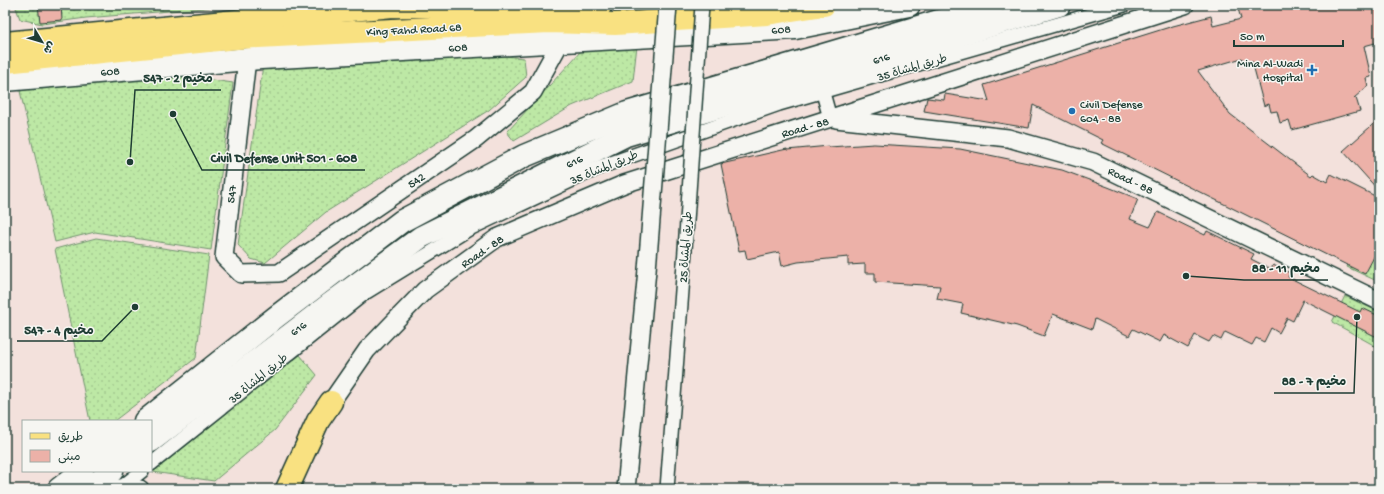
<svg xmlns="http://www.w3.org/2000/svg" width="1384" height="494" viewBox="0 0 1384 494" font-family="'Gochi Hand','Playpen Sans Arabic',sans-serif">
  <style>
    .grass { fill: url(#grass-dots); stroke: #6e926c }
    .building { fill: #ecb1a8; stroke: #1f3d34 }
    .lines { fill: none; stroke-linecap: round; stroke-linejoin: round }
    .pedestrian-casing { stroke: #1f3d34; stroke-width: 16 }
    .minor-casing { stroke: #1f3d34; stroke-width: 20 }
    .secondary-casing { stroke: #1f3d34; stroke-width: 25 }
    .primary-casing { stroke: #1f3d34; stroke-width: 25 }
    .motorway-casing { stroke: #1f3d34; stroke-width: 25 }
    .pedestrian { stroke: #f6f6f2; stroke-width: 13 }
    .minor { stroke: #f6f6f2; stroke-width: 17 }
    .secondary { stroke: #f6f6f2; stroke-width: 22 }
    .primary { stroke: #f9e181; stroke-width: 22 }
    .motorway { stroke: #f9e181; stroke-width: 22 }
    .pedestrian-bridge-casing { stroke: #1f3d34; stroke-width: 16; stroke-linecap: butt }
    .minor-bridge-casing { stroke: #1f3d34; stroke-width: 20; stroke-linecap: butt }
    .pedestrian-bridge { stroke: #f6f6f2; stroke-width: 13 }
    .minor-bridge { stroke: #f6f6f2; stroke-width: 17 }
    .poi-dot { fill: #1f6fb2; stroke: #f6f6f2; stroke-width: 1.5 }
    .labels { text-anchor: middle; stroke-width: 3; stroke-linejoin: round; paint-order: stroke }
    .street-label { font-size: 12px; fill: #1f3d34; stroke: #f6f6f2 }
    .poi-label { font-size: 12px; fill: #1f3d34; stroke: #f6f6f2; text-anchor: end }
    .leader { fill: none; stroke: #1f3d34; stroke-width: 1.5 }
    .callout-dot { fill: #1f3d34; stroke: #f6f6f2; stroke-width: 1.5 }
    .callout-label { font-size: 13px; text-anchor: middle; font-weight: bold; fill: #1f3d34; stroke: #f6f6f2; stroke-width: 3; stroke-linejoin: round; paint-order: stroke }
  </style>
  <defs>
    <pattern id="grass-dots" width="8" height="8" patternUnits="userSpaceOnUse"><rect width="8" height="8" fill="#bde8a5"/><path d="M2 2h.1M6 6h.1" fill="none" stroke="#a2c88f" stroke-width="1.8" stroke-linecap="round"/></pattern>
  </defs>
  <rect width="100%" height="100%" fill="#f3e1dc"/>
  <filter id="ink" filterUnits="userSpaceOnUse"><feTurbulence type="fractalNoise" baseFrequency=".025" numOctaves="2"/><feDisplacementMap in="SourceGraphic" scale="8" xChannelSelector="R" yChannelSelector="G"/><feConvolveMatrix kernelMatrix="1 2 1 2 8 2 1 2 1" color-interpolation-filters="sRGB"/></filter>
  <g filter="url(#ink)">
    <g class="grass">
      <path d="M15 5H241L86 18 42 24 20 19Z"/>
      <path d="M637 45 633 81 572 106 514 141 507 132 581 51Z"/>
      <path d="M486 54 524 58 526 77 489 110 326 212 265 263 251 259 238 245 263 65Z"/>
      <path d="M185 76 233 83 211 250 95 232 55 242 20 91 74 81Z"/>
      <path d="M1379 215V282L1347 267 1366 227Z"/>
      <path d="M96 238 209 255 196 358 114 421H90L55 249Z"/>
      <path d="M1345 296 1379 312V348L1332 322Z"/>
      <path d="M300 355 317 375 275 430 214 481 153 472Z"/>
    </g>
    <g class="building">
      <path d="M38 5H61L62 20 40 22Z"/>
      <path d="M1237 5H1379V42L1364 46 1371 77 1366 78 1368 86 1354 98H1356L1360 111 1292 130 1289 120 1280 123 1277 111 1271 112 1269 104 1264 106 1252 61 1244 63 1242 58 1198 71 1230 114 1311 176 1313 174 1327 182 1331 174 1379 198V255L1376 253 1365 274 1101 143 1103 140 1033 105 1029 128 924 111 927 98 944 100 945 94 989 101 984 85 1173 26 1211 16 1213 26 1241 19Z"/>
      <path d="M1379 119V191L1343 151Z"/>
      <path d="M874 144 960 149 1062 170 1108 187 1138 199 1130 219 1150 227 1158 212 1205 235 1207 231 1254 254 1251 259 1271 269 1273 265 1290 273 1288 277 1360 312 1362 308 1379 316V338L1303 300 1293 321 1287 318 1279 333 1271 328 1264 342 1256 338 1252 345 1225 332 1221 340 1213 336 1209 342 1195 335 1188 348 1164 335 1160 342 1133 329 1129 336 1095 319 1092 329 1053 314 1044 336 1017 326 961 313 963 304 937 299 940 286 875 282V273H865V264L848 265V257L798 262 782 266 779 252 747 259 745 250 739 251 721 164 787 149V150L829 146V147Z"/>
    </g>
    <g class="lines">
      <g class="pedestrian-casing">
        <g id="pedestrian">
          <path d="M823 93 830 118"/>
          <path d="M151 464 365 293 469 229 600 167 779 104 1124 5"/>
          <path d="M119 489 142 471"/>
          <path d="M667 489 684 264"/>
        </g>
      </g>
      <g class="minor-casing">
        <g id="minor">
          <path d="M247 59 224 257 241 274 279 273 476 139 533 92 561 41"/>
          <path d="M836 119 1008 138 1093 162 1379 301"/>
          <path d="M331 402 367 350 425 290 497 238 624 184 1185 5"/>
          <path d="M120 488 140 489"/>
          <path d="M626 489 647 270"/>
        </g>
      </g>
      <g class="secondary-casing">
        <g id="secondary">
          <path d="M5 80 261 58 795 28 909 5"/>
          <path d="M145 421 276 317 402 221 524 156 627 113 993 5"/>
          <path d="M151 441 330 304 421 237 626 135 1059 5"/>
          <path d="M59 489 82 471"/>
          <path d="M88 489 112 471"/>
        </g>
      </g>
      <g class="primary-casing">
        <g id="primary">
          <path d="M5 43 393 6 547 7 601 5"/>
          <path d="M5 62 237 38 549 22 615 24 767 14 824 5"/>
        </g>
      </g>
      <g class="motorway-casing">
        <path id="motorway" d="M287 489 318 421 331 402"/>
      </g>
      <use href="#pedestrian" class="pedestrian"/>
      <use href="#minor" class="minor"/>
      <use href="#secondary" class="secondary"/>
      <use href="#primary" class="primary"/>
      <use href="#motorway" class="motorway"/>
      <g class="pedestrian-bridge-casing">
        <path id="pedestrian-bridge" d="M684 264 702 5"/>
      </g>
      <g class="minor-bridge-casing">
        <path id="minor-bridge" d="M647 270 668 5"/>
      </g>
      <use href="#pedestrian-bridge" class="pedestrian-bridge"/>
      <use href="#minor-bridge" class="minor-bridge"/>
    </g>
  </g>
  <g class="poi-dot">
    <path d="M1310 64h4v4h4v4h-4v4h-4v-4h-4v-4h4z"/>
    <circle cx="1072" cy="111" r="4"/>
  </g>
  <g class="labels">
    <g class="street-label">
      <text transform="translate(414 29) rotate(-3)" y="4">King Fahd Road 68</text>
      <text transform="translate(781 29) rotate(-4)" y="4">608</text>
      <text transform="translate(458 47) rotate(-3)" y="4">608</text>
      <text transform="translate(881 58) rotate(-17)" y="4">616</text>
      <text transform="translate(912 67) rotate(-16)" y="4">طريق المشاة 35</text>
      <text transform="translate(110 71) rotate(-5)" y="4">608</text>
      <text transform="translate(805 127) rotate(-16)" y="4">Road - 88</text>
      <text transform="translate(574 161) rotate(-26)" y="4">616</text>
      <text transform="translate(604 167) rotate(-22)" y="4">طريق المشاة 35</text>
      <text transform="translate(416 180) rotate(-34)" y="4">542</text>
      <text transform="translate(1131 180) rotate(26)" y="4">Road - 88</text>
      <text transform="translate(231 194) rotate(-83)" y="4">547</text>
      <text transform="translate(685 247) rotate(-86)" y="4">طريق المشاة 25</text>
      <text transform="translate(482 251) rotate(-34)" y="4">Road - 88</text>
      <text transform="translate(298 328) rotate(-37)" y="4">616</text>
      <text transform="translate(258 378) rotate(-39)" y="4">طريق المشاة 35</text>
    </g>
    <g class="poi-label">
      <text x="1303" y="67">Mina Al-Wadi<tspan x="1303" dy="14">Hospital</tspan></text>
      <text x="1080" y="108" text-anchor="start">Civil Defense<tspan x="1080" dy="14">604 - 88</tspan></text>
    </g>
  </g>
  <path class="leader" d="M130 162L135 90H221M173 114L202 170H365M1186 276L1244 280H1328M135 307L102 341H17M1357 317L1354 393H1274"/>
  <g class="callout-dot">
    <circle cx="130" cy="162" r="4"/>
    <circle cx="173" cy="114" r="4"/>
    <circle cx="1186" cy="276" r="4"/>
    <circle cx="135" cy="307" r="4"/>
    <circle cx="1357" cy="317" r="4"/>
  </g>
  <g class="callout-label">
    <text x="178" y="82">مخيم 2 - 547</text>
    <text x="284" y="162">Civil Defense Unit 501 - 608</text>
    <text x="1286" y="272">مخيم 11 - 88</text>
    <text x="59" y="334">مخيم 4 - 547</text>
    <text x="1314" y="385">مخيم 7 - 88</text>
  </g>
  <rect width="1384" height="494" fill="none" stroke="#f6f6f2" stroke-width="20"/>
  <rect x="10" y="10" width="1364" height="474" fill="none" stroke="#1f3d34" stroke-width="1.5" filter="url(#ink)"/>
  <rect x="22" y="420" width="130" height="52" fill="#f6f6f2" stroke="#a0aca6"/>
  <rect x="30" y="433" width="20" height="6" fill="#f9e181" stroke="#a0aca6"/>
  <text x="58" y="440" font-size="12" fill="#1f3d34">طريق</text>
  <rect x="30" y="450" width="20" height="12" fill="#ecb1a8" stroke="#a0aca6"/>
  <text x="58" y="460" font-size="12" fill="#1f3d34">مبنى</text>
  <g transform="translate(42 42) rotate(128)" stroke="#f6f6f2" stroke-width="3" paint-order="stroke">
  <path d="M0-3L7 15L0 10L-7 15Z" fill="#1f3d34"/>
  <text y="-6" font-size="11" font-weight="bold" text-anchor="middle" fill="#1f3d34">ش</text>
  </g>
  <path d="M1234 40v6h109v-6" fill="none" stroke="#1f3d34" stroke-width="2"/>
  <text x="1240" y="40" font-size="12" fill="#1f3d34" stroke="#f6f6f2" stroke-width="3" paint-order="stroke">50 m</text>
</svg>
